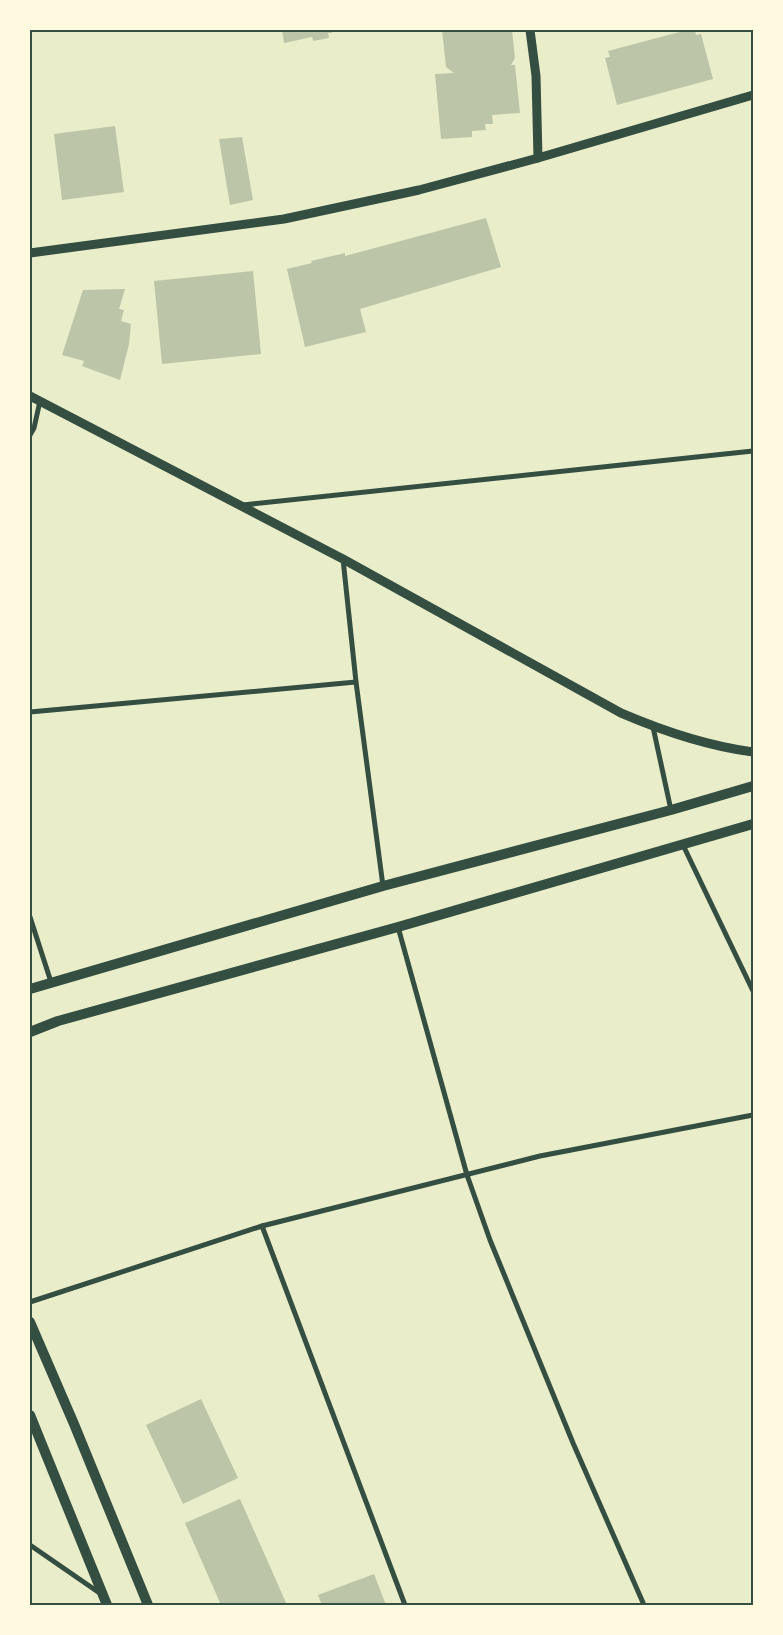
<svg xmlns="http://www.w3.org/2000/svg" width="783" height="1635" viewBox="0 0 783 1635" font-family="Manrope,sans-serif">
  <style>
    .building { fill: #bcc5a7 }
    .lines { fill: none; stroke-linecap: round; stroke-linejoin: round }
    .minor { stroke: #344e41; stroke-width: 5 }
    .tertiary { stroke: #344e41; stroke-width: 9 }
    .secondary { stroke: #344e41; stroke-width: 10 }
    .neatline { fill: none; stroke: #344e41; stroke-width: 2 }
  </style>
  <rect width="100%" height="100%" fill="#e9edc9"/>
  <g class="building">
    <path d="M282 30H332V33H328L329 38 313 41 312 37 284 43Z"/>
    <path d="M442 30H512L515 58 511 65H515L520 113 492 115 493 124H485L486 130 472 131V137L441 139 435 74 454 73 446 67Z"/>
    <path d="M687 30H695L696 35 701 34 713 79 617 105 605 58 610 57 608 51Z"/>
    <path d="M115 126 124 192 62 200 54 134Z"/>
    <path d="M242 137 253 200 230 205 219 139Z"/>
    <path d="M486 218 501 267 360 309 366 332 305 347 287 269 312 263 311 261 345 253V256Z"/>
    <path d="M253 271 261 354 162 364 154 281Z"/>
    <path d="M125 289 119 309 124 310 121 321 131 324 129 344 120 380 82 366 84 361 62 355 83 290Z"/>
    <path d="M201 1399 238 1478 183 1504 146 1425Z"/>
    <path d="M240 1499 287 1605H221L185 1523Z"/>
    <path d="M374 1574 386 1605H322L318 1595Z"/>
  </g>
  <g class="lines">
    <g class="minor">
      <path d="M30 435 34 428 40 401"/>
      <path d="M243 505 753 451"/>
      <path d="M343 559 356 682 383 886"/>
      <path d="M30 712 356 682"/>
      <path d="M653 727 671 810"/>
      <path d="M683 845 753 991"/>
      <path d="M30 917 51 982"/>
      <path d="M398 927 467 1175 490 1240 573 1443 644 1605"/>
      <path d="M262 1226 405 1605"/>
      <path d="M30 1302 262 1226 540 1156 753 1115"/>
      <path d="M30 1545 101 1594"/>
    </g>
    <g class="tertiary">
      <path d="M530 30 536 76 538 158"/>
      <path d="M30 253 284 219 419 190 538 158 753 95"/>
      <path d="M30 396 343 559 621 713C663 731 707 746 753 752"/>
    </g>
    <g class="secondary">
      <path d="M30 989 383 886 671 810 753 786"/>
      <path d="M30 1032 58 1021 398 927 753 824"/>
      <path d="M30 1322 74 1424 148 1605"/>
      <path d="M30 1415 107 1605"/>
    </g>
  </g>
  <rect width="783" height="1635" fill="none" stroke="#fefae0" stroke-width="62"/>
  <rect x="31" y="31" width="721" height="1573" class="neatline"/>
</svg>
